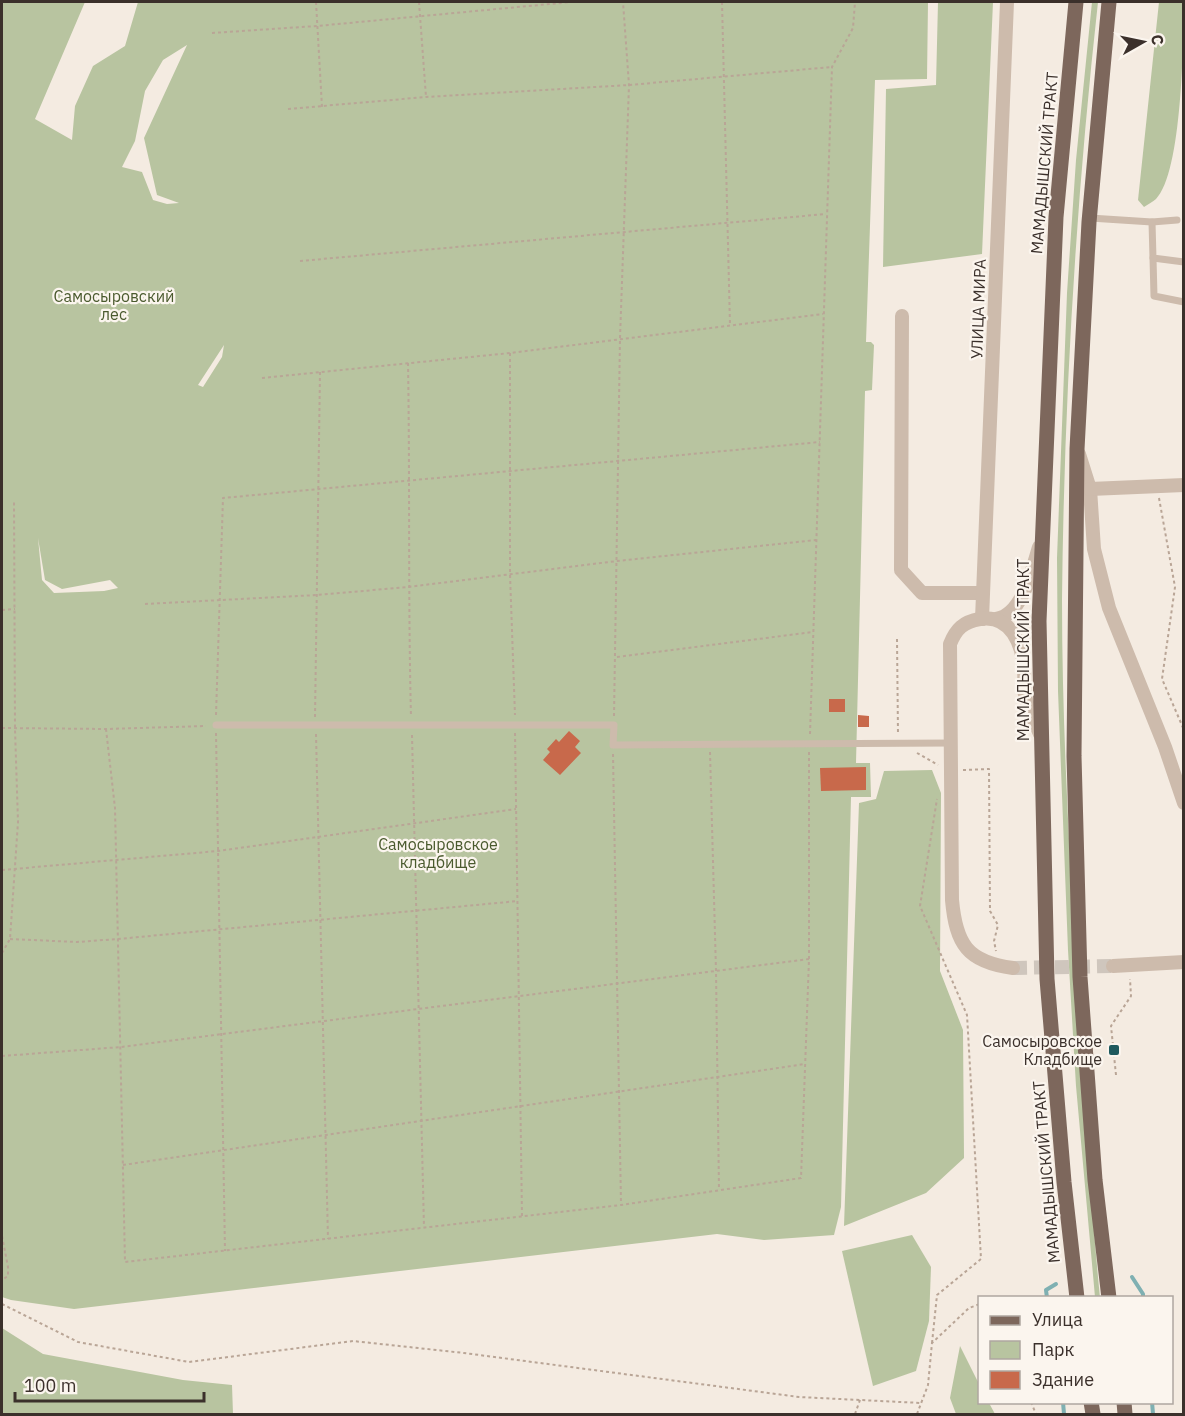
<svg xmlns="http://www.w3.org/2000/svg" width="1185" height="1416" viewBox="0 0 1185 1416" font-family="'IBM Plex Sans',sans-serif">
  <style>
    .green { fill: #b8c4a0; fill-rule: evenodd }
    .lines { fill: none; stroke-linecap: round; stroke-linejoin: round }
    .stream { stroke: #7fb0b2; stroke-width: 4 }
    .building { fill: #c8694b }
    .minor-tunnel { stroke: #cfc6bd; stroke-width: 14; stroke-dasharray: 14 7; stroke-linecap: butt }
    .path { stroke: #b9a596; stroke-width: 2; stroke-dasharray: 3 3; stroke-linecap: butt }
    .service { stroke: #cdbbac; stroke-width: 7 }
    .minor { stroke: #cdbbac; stroke-width: 14 }
    .primary { stroke: #7d675c; stroke-width: 15 }
    .poi-dot { fill: #1f5a5e; stroke: #fbf5ee; stroke-width: 2 }
    .labels { text-anchor: middle; stroke-width: 4.5; stroke-linejoin: round; paint-order: stroke }
    .street-label { font-size: 16px; fill: #3b302b; stroke: #fbf5ee }
    .park-label { font-size: 16px; fill: #4a5a2e; stroke: #fbf5ee }
    .poi-label { font-size: 16px; fill: #3b302b; stroke: #fbf5ee; text-anchor: end }
  </style>
  <rect width="100%" height="100%" fill="#f4ebe1"/>
  <g class="green">
    <path d="M2 2H85L35 119 72 140 75 106 93 66 125 46 138 2H928L927 79 875 80 866 342H871L874 345 872 390 865 391 856 763H870L871 797H851L841 1207 834 1235 764 1240 717 1234 74 1309 11 1300 2 1297ZM187 45 144 138 157 195 179 203 167 204 153 200 142 172 122 167 135 141 145 91 163 60ZM224 345 222 357 203 387 198 385ZM38 538 45 580 62 589 110 580 118 588 104 591 54 593 42 580Z"/>
    <path d="M938 2H993L982 254 883 267 886 89 936 85Z"/>
    <path d="M1092 2H1098C1076 200 1064 400 1062 600 1062 722 1069 844 1076 966 1083 1076 1089 1187 1100 1298L1095 1297 1076 1086 1068 950 1058 691 1057 558 1067 293 1076 160Z"/>
    <path d="M1159 2H1183C1184 40 1182 173 1156 199 1153 202 1148 204 1144 207L1138 200Z"/>
    <path d="M932 770 941 793 940 971 963 1030 964 1158 926 1193 844 1226 859 803 876 799 884 771Z"/>
    <path d="M912 1235 931 1267 929 1321 916 1371 873 1386 842 1251Z"/>
    <path d="M2 1328 43 1354 183 1380 232 1385 233 1414H2Z"/>
    <path d="M960 1346 979 1384 980 1402 989 1403 995 1414H956L950 1398Z"/>
  </g>
  <g class="lines">
    <g class="stream">
      <path d="M1132 1277 1143 1294V1298"/>
      <path d="M1047 1298 1046 1290 1056 1284"/>
      <path d="M1063 1402 1064 1414"/>
      <path d="M1152 1402 1153 1414"/>
    </g>
  </g>
  <g class="building">
    <rect x="829" y="699" width="16" height="13"/>
    <path d="M858 715 869 716V727H858Z"/>
    <path d="M569 731 580 741 575 747 581 753 560 775 543 760 550 752 547 749 556 739 559 742Z"/>
    <path d="M866 767V790L821 791 820 768Z"/>
  </g>
  <g class="lines">
    <path class="minor-tunnel" d="M1013 968 1113 966"/>
    <g class="path">
      <path d="M316 2 322 107"/>
      <path d="M419 2 426 97"/>
      <path d="M722 2 730 325"/>
      <path d="M212 33 317 26 571 2"/>
      <path d="M288 109 426 97 629 85 832 67"/>
      <path d="M300 261 826 214"/>
      <path d="M510 353V574L515 715"/>
      <path d="M408 363C410 481 408 599 411 717"/>
      <path d="M262 378 510 353 823 314"/>
      <path d="M1159 498 1175 587 1162 679 1184 730"/>
      <path d="M145 604 317 595 408 587 617 561 816 540"/>
      <path d="M2 610 15 609"/>
      <path d="M897 639 898 735"/>
      <path d="M617 657 813 632"/>
      <path d="M216 715 223 498 820 442"/>
      <path d="M614 716 620 338 629 85 623 2"/>
      <path d="M315 717 320 372"/>
      <path d="M2 728 106 729 206 726"/>
      <path d="M106 729 115 808 125 1262 621 1205 801 1178 809 959V752"/>
      <path d="M216 733 225 1251"/>
      <path d="M515 733 522 1216"/>
      <path d="M316 734 328 1239"/>
      <path d="M810 734 832 67 853 28 855 2"/>
      <path d="M412 735 424 1227"/>
      <path d="M710 752 716 971 719 1190"/>
      <path d="M917 753 938 765"/>
      <path d="M613 754 621 1204"/>
      <path d="M963 770 989 769 990 911 998 925 994 941 996 951"/>
      <path d="M2 870 218 851 516 809"/>
      <path d="M10 939 77 942 118 939 518 901"/>
      <path d="M2 953 10 939 18 822 15 729 14 500"/>
      <path d="M2 1056 121 1047 809 959"/>
      <path d="M1116 1075 1111 1026 1131 996 1130 979"/>
      <path d="M123 1165 805 1064"/>
      <path d="M2 1236 8 1267V1276L2 1280"/>
      <path d="M2 1304 78 1342 189 1362 353 1341 464 1353 799 1397 921 1403"/>
      <path d="M932 1343 937 1295 981 1259 967 1015 920 906 937 799"/>
      <path d="M1031 1402 1036 1414"/>
      <path d="M855 1414 860 1400"/>
      <path d="M917 1414 928 1385 932 1343 969 1308 980 1304"/>
    </g>
    <g class="service">
      <path d="M1090 218 1152 222 1177 220"/>
      <path d="M1152 222 1153 258 1184 262"/>
      <path d="M1153 258 1154 296 1184 302"/>
      <path d="M216 725H614L613 745 952 743"/>
    </g>
    <g class="minor">
      <path d="M902 316 901 570 922 593H982"/>
      <path d="M1079 454 1090 489 1094 549 1109 608 1165 747 1184 803"/>
      <path d="M1090 489 1184 485"/>
      <path d="M982 619 1007 2"/>
      <path d="M996 619C1023 615 1032 569 1039 547"/>
      <path d="M1113 966 1184 962"/>
      <path d="M1013 968C967 962 956 944 952 900L950 644C956 629 963 622 980 619 1011 614 1023 645 1024 671 1025 679 1023 687 1025 695 1027 708 1035 722 1040 734"/>
    </g>
    <g class="primary">
      <path d="M1076 2 1056 217 1039 621 1047 979 1064 1182 1077 1298"/>
      <path d="M1109 2 1089 222 1077 449 1074 756 1080 977 1095 1180 1109 1298"/>
      <path d="M1091 1402 1093 1414"/>
      <path d="M1124 1402 1125 1414"/>
    </g>
  </g>
  <rect class="poi-dot" x="1108" y="1044" width="12" height="12" rx="3"/>
  <g class="labels">
    <g class="street-label">
      <text transform="translate(1044 163) rotate(-85)" y="6">МАМАДЫШСКИЙ ТРАКТ</text>
      <text transform="translate(978 309) rotate(-88)" y="6">УЛИЦА МИРА</text>
      <text transform="translate(1023 650) rotate(-90)" y="6">МАМАДЫШСКИЙ ТРАКТ</text>
      <text transform="translate(1046 1172) rotate(-95)" y="6">МАМАДЫШСКИЙ ТРАКТ</text>
    </g>
    <g class="park-label">
      <text x="114" y="302">Самосыровский<tspan x="114" dy="18">лес</tspan></text>
      <text x="438" y="850">Самосыровское<tspan x="438" dy="18">кладбище</tspan></text>
    </g>
    <g class="poi-label">
      <text x="1102" y="1047">Самосыровское<tspan x="1102" dy="18">Кладбище</tspan></text>
    </g>
  </g>
  <rect width="1185" height="1416" fill="none" stroke="#3b302b" stroke-width="6"/>
  <rect x="978" y="1296" width="195" height="108" fill="#fbf5ee" stroke="#aea6a0" stroke-width="1.5"/>
  <rect x="990" y="1316" width="30" height="9" fill="#7d675c" stroke="#aea6a0" stroke-width="1.5"/>
  <text x="1032" y="1326" font-size="18" fill="#3b302b">Улица</text>
  <rect x="990" y="1341" width="30" height="18" fill="#b8c4a0" stroke="#aea6a0" stroke-width="1.5"/>
  <text x="1032" y="1356" font-size="18" fill="#3b302b">Парк</text>
  <rect x="990" y="1371" width="30" height="18" fill="#c8694b" stroke="#aea6a0" stroke-width="1.5"/>
  <text x="1032" y="1386" font-size="18" fill="#3b302b">Здание</text>
  <g transform="translate(1143 42) rotate(81)" stroke="#fbf5ee" stroke-width="4.5" paint-order="stroke">
  <path d="M0-4.5L10 22L0 15L-10 22Z" fill="#3b302b"/>
  <text y="-9" font-size="16" font-weight="bold" text-anchor="middle" fill="#3b302b">С</text>
  </g>
  <path d="M15 1392v9h189v-9" fill="none" stroke="#3b302b" stroke-width="3"/>
  <text x="24" y="1392" font-size="18" fill="#3b302b" stroke="#fbf5ee" stroke-width="4.5" paint-order="stroke">100 m</text>
</svg>
